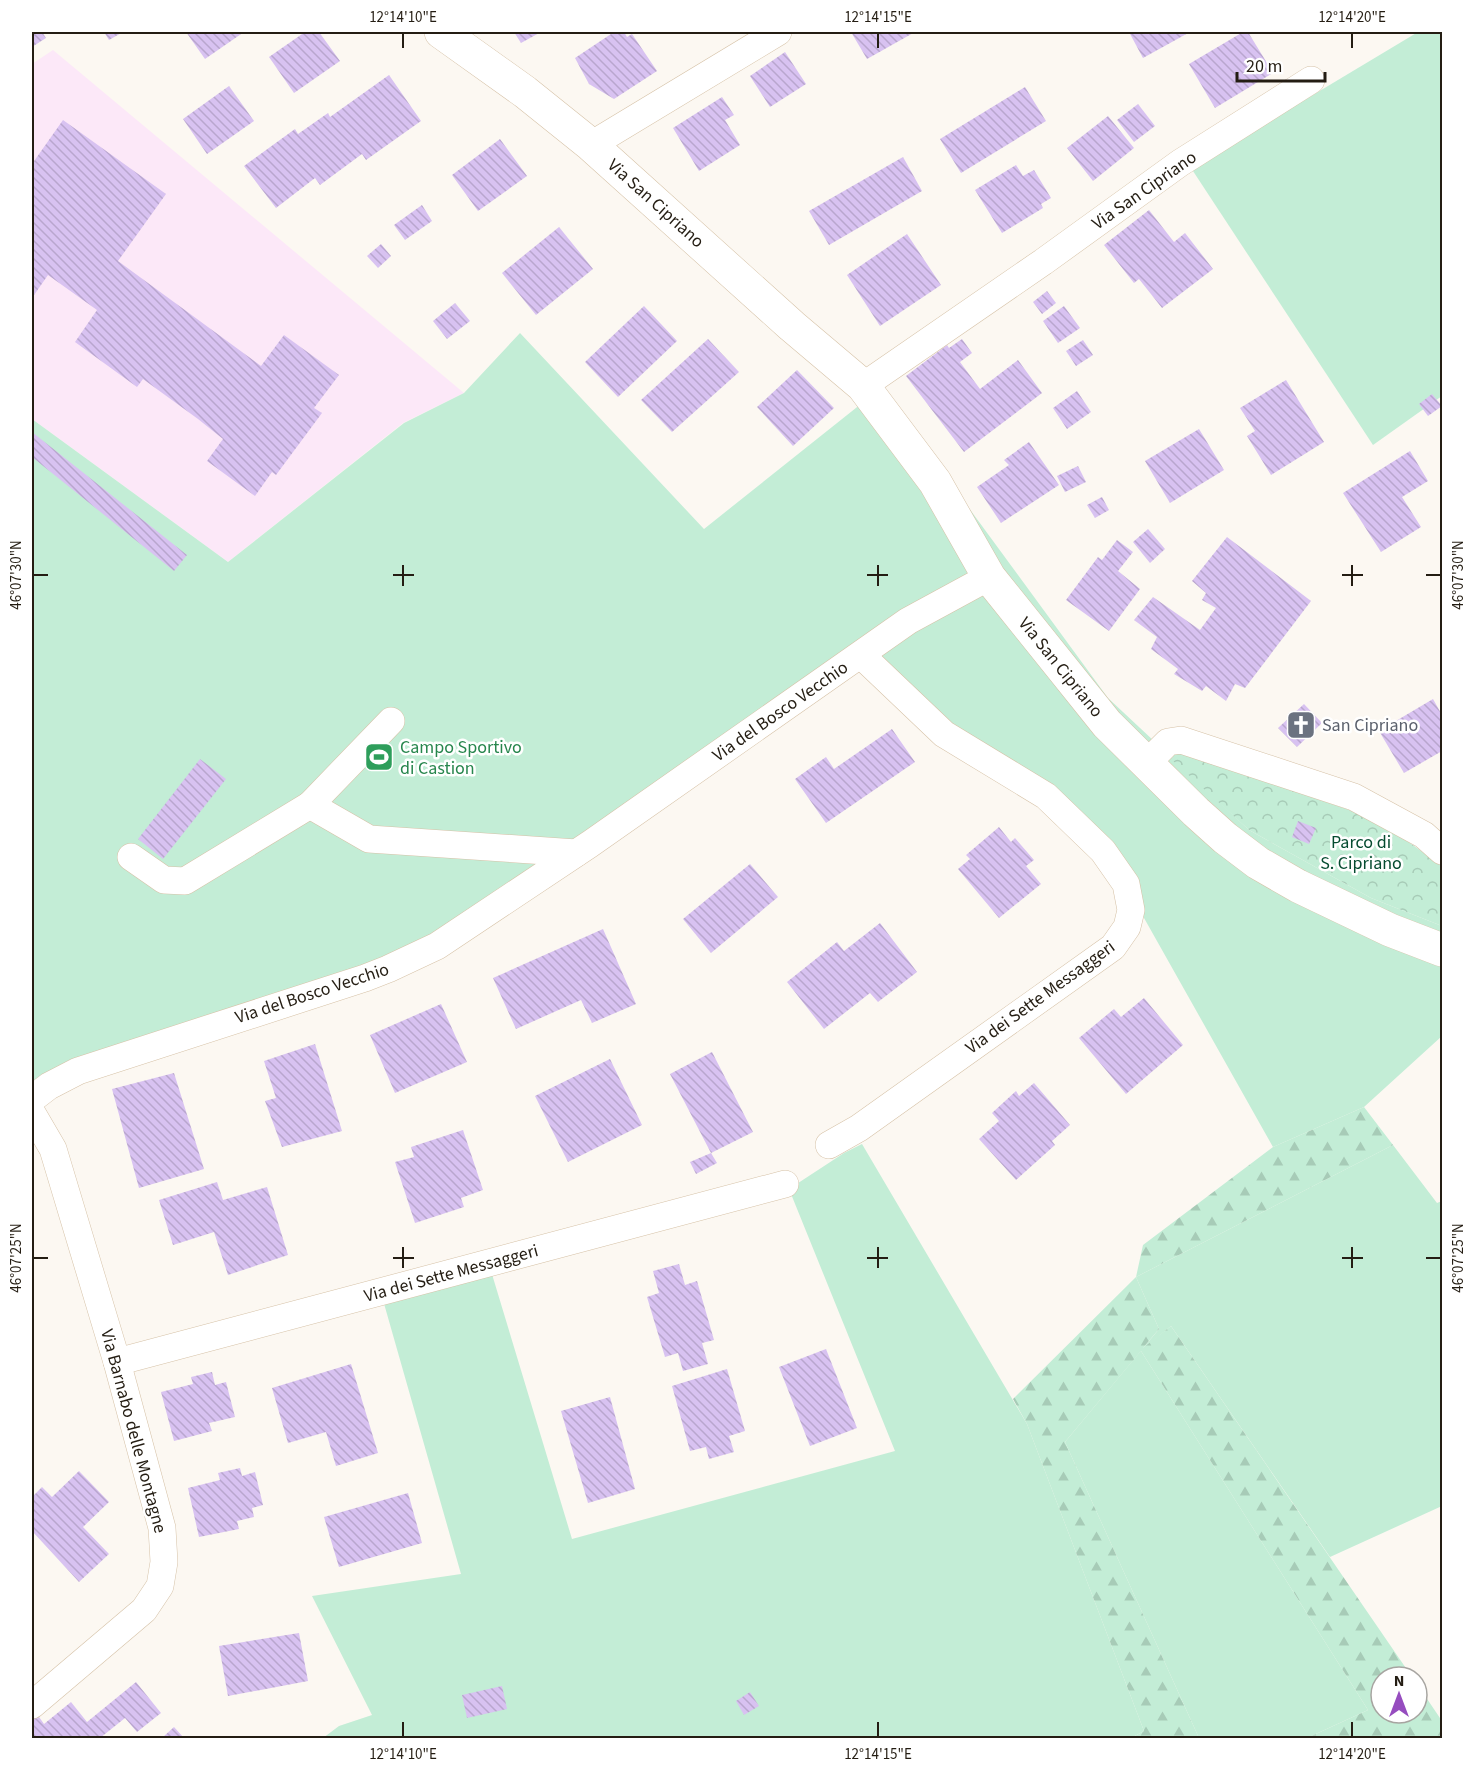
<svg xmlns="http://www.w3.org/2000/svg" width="1474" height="1770" viewBox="0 0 1474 1770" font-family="'Source Sans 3',sans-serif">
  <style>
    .education { fill: #fce8f8 }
    .grass { fill: #c3edd6 }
    .forest { fill: url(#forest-firs) }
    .park { fill: url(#park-crowns) }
    .building { fill: url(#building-back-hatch) }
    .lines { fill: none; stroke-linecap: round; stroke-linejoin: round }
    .minor-casing { stroke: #d6c2a7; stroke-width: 28 }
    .secondary-casing { stroke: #d6c2a7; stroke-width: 34 }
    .minor { stroke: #fff; stroke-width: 27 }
    .secondary { stroke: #fff; stroke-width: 33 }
    .ticks { fill: none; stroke: #241d13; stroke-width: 2 }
    .labels { text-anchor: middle; stroke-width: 5; stroke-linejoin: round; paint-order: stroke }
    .street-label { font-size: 18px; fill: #241d13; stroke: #fff }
    .worship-label { font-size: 18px; fill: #5b616d; stroke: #fff; text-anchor: start }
    .leisure-label { font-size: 18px; fill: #27864d; stroke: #fff; text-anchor: start }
    .park-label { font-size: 18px; fill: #054b30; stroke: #fff }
    .neatline { fill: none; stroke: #241d13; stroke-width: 2 }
    .ticks-label { font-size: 15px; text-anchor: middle; fill: #241d13 }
  </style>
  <defs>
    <pattern id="forest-firs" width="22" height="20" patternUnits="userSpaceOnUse" patternTransform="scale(1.5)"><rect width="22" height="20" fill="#c3edd6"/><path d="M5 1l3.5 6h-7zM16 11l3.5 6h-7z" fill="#a7cbb7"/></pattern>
    <pattern id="park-crowns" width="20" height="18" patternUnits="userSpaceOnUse" patternTransform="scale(1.5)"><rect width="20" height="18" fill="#c3edd6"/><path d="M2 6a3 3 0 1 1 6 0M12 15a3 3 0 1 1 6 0" fill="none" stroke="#a7cbb7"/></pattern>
    <pattern id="building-back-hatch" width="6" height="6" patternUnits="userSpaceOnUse" patternTransform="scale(1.5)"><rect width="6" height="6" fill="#d8c2f1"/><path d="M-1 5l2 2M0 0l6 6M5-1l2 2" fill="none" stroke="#b9a6ce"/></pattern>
  </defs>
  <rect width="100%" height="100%" fill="#fcf8f2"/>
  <path class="education" d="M53 50 464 393 403 423 228 562 32 419V64Z"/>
  <g class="grass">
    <path d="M1418 32H1442V396L1373 445 1191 168Z"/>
    <path d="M520 333 704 529 881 388 1108 698 1249 830 1371 898 1442 926V1036L1364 1107 1273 1147 1135 902 1030 786 864 655 438 950 78 1071 32 1082V419L228 562 404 423 464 393Z"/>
    <path d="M862 1144 1027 1424 1144 1731 1131 1738H323L339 1726 372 1715 312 1596 461 1574 379 1286 488 1261 572 1539 895 1451 789 1189 844 1153Z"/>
    <path d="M1393 1145 1437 1203 1442 1201V1506L1330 1557 1171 1326 1141 1351 1368 1710 1307 1738H1199L1065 1442 1159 1329 1136 1277Z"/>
  </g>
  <path class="forest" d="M1364 1107 1393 1145 1136 1277 1159 1329 1143 1348 1171 1326 1412 1677H1381V1713H1417V1684L1442 1721V1738H1307L1368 1710 1141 1351 1065 1442 1199 1738H1131L1144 1731 1027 1424 1013 1399 1136 1277 1143 1245 1273 1147Z"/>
  <path class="park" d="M1177 751 1364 815 1392 830 1442 866V926L1371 898 1249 830 1171 759Z"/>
  <g class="building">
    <path d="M32 32H42L46 38 32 47Z"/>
    <path d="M104 32H123L109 40Z"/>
    <path d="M186 32H244L205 59Z"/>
    <path d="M305 32H319L340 61 294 93 269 57Z"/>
    <path d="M514 32H541L521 43Z"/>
    <path d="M614 32H624L627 37 632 34 657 71 614 99 589 84 575 58Z"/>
    <path d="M851 32H915L867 59Z"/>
    <path d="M1129 32H1190L1143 58Z"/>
    <path d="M1243 32H1248L1273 73 1215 108 1189 64Z"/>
    <path d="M785 52 806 84 770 107 750 76Z"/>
    <path d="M389 75 421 121 366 160 362 154 320 185 315 178 276 208 244 166 295 129 298 134 328 113 330 117Z"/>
    <path d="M229 86 254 121 207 154 183 119Z"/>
    <path d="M1025 87 1046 121 961 173 940 139Z"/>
    <path d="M722 97 734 115 725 120 740 145 699 171 673 128Z"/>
    <path d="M1138 104 1155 126 1134 142 1117 120Z"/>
    <path d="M1108 116 1134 148 1093 181 1067 148Z"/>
    <path d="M63 120 166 194 118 261 261 366 284 335 339 375 314 408 322 413 276 475 272 472 255 496 207 461 223 439 198 419 143 379 137 387 75 342 97 310 48 275 32 298V164Z"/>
    <path d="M500 139 527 176 478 211 452 175Z"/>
    <path d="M903 157 922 191 829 245 809 211Z"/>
    <path d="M1016 165 1023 176 1034 170 1051 198 1041 204 1043 208 1002 233 975 190Z"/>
    <path d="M422 205 432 221 405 240 394 225Z"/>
    <path d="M1149 210 1174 242 1185 233 1213 269 1162 308 1139 279 1134 283 1104 245Z"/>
    <path d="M559 227 593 269 536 315 502 273Z"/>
    <path d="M907 234 941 285 880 326 847 275Z"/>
    <path d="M381 244 391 256 378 268 367 256Z"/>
    <path d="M1047 291 1056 303 1042 314 1033 302Z"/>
    <path d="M455 303 470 321 447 339 433 321Z"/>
    <path d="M644 306 677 341 618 397 585 362Z"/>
    <path d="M1064 306 1080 328 1058 343 1043 321Z"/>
    <path d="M708 339 739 372 672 432 641 400Z"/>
    <path d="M962 339 972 353 960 362 980 389 1018 360 1042 393 964 452 906 376 947 345 949 348Z"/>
    <path d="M1083 340 1093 355 1076 366 1066 351Z"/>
    <path d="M797 370 834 408 793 446 757 407Z"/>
    <path d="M1286 380 1324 442 1271 475 1247 436 1255 431 1240 408Z"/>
    <path d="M1077 391 1091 412 1067 429 1053 408Z"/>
    <path d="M1432 394 1442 406 1428 416 1419 404Z"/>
    <path d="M1199 429 1224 470 1170 503 1145 461Z"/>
    <path d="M32 432 187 555 174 571 32 457Z"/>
    <path d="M1029 442 1059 485 1001 523 977 487 1009 465 1004 460Z"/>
    <path d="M1410 451 1428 481 1402 497 1421 527 1381 552 1343 493Z"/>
    <path d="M1078 466 1086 482 1065 492 1057 476Z"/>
    <path d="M1102 497 1109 510 1095 518 1087 505Z"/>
    <path d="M1148 529 1165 549 1150 563 1133 542Z"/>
    <path d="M1227 537 1311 601 1245 688 1235 684 1226 701 1206 686 1202 691 1174 674 1178 669 1151 649 1157 637 1134 620 1153 597 1200 630 1216 608 1202 600 1206 593 1192 581Z"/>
    <path d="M1117 540 1133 552 1118 571 1140 589 1109 631 1066 600 1098 557 1102 560Z"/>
    <path d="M1433 699 1442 715V751L1404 773 1379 731Z"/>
    <path d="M1304 704 1322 723 1297 747 1278 728Z"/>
    <path d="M892 729 915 762 826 823 795 779 826 757 834 769Z"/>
    <path d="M200 759 226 779 163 859 138 839Z"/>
    <path d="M1298 821 1316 828 1309 844 1292 837Z"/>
    <path d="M999 827 1011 842 1015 838 1034 860 1026 866 1041 884 999 918 958 869 970 859 966 855Z"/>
    <path d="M750 864 778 897 711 953 683 919Z"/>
    <path d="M880 923 917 972 878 1002 870 993 824 1029 787 982 837 942 844 951Z"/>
    <path d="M603 929 636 1004 592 1023 581 1000 516 1029 493 978Z"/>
    <path d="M1144 998 1183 1045 1126 1094 1079 1038 1114 1009 1121 1017Z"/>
    <path d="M441 1004 467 1062 395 1093 370 1035Z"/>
    <path d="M315 1044 342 1131 282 1147 265 1101 276 1098 264 1061Z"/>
    <path d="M712 1052 753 1132 711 1153 670 1074Z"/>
    <path d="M610 1059 642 1125 568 1162 535 1096Z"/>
    <path d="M174 1073 204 1169 139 1188 112 1089Z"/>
    <path d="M1034 1083 1070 1125 1052 1141 1055 1145 1016 1180 979 1139 999 1121 992 1113 1016 1091 1019 1096Z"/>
    <path d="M463 1130 483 1190 461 1198 464 1207 415 1223 395 1162 414 1157 411 1147Z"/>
    <path d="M711 1153 717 1163 696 1174 690 1162Z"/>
    <path d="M217 1182 223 1200 267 1187 288 1255 228 1275 214 1232 173 1245 159 1200Z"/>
    <path d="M679 1264 685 1285 697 1281 714 1340 702 1343 708 1364 683 1371 678 1353 665 1357 647 1297 659 1293 653 1271Z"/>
    <path d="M826 1349 857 1428 810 1446 779 1367Z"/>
    <path d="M351 1364 378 1453 336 1466 326 1432 288 1443 272 1388Z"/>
    <path d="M727 1369 745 1431 729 1436 734 1452 709 1459 706 1447 690 1451 672 1386Z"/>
    <path d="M212 1372 215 1385 226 1382 235 1417 209 1423 212 1431 174 1441 161 1392 193 1384 191 1377Z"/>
    <path d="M610 1397 635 1489 588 1503 561 1411Z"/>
    <path d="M240 1468 242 1476 255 1472 263 1505 252 1508 254 1517 237 1521 239 1529 199 1537 188 1488 220 1480 218 1473Z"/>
    <path d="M79 1471 109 1502 83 1527 109 1554 79 1582 32 1531V1497L42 1487 52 1497Z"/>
    <path d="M408 1493 422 1543 339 1567 324 1517Z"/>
    <path d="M299 1633 308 1681 228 1696 219 1646Z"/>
    <path d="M136 1682 161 1713 137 1732 125 1718 100 1738H32V1719L37 1714 44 1724 71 1702 87 1722Z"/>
    <path d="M502 1686 507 1709 467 1718 462 1695Z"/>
    <path d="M750 1692 759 1706 744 1715 736 1701Z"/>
    <path d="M174 1727 184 1738H165L163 1737Z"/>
  </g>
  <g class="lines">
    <g class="minor-casing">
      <g id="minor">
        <path d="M591 145 778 32"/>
        <path d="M863 386 1043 262 1180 163 1311 80"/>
        <path d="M391 721 310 805 369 839 576 853"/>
        <path d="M1146 764 1168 742 1181 740 1354 797 1424 835 1442 851"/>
        <path d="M131 857 164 880 185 881 310 805"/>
        <path d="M32 1099 49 1086 78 1071 365 978 388 969 437 946 590 844 908 621 989 577"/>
        <path d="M32 1113 53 1149 117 1362 162 1528 164 1562 160 1586 144 1610 32 1705"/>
        <path d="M829 1145 859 1128 1113 947 1127 927 1131 910 1126 884 1103 851 1046 796 944 734 861 655"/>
        <path d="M117 1362 785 1184"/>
      </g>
    </g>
    <g class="secondary-casing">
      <path id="secondary" d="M441 32 525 92 591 145 792 326 863 386 935 482 989 577 1107 724 1196 812 1225 838 1258 863 1298 886 1390 930 1442 950"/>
    </g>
    <use href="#minor" class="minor"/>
    <use href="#secondary" class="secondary"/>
  </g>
  <path class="ticks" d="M403 33V48M878 33V48M1352 33V48M403 565V586M878 565V586M1352 565V586M33 575H48M393 575H414M867 575H888M1342 575H1363M1426 575H1441M403 1247V1268M878 1247V1268M1352 1247V1268M33 1258H48M393 1258H414M867 1258H888M1342 1258H1363M1426 1258H1441M403 1722V1737M878 1722V1737M1352 1722V1737"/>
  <defs>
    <g id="church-square" transform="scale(1.5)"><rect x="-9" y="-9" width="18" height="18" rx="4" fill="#6b7280" stroke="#fff"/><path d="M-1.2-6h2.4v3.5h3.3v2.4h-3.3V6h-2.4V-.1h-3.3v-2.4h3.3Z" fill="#fff"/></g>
    <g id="stadium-square" transform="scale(1.5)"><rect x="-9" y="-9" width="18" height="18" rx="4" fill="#2e9e5b" stroke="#fff"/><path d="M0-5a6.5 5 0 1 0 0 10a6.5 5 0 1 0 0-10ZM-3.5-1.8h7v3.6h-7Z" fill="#fff"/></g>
  </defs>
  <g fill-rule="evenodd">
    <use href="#church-square" x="1301" y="725"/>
    <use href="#stadium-square" x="379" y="757"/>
  </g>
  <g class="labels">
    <g class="street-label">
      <text transform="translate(1144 190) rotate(-35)" y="6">Via San Cipriano</text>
      <text transform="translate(656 203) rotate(42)" y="6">Via San Cipriano</text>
      <text transform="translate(1061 667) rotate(51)" y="6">Via San Cipriano</text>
      <text transform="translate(780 711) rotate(-35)" y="6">Via del Bosco Vecchio</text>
      <text transform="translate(312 993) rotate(-18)" y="6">Via del Bosco Vecchio</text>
      <text transform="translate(1040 997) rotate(-36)" y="6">Via dei Sette Messaggeri</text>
      <text transform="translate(451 1273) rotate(-15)" y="6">Via dei Sette Messaggeri</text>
      <text transform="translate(134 1431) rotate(75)" y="6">Via Barnabo delle Montagne</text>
    </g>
    <g class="worship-label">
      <text x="1322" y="731">San Cipriano</text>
    </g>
    <g class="leisure-label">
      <text x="400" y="753">Campo Sportivo<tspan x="400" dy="21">di Castion</tspan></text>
    </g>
    <g class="park-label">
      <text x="1361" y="848">Parco di<tspan x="1361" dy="21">S. Cipriano</tspan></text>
    </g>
  </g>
  <rect width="1474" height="1770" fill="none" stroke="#ffffff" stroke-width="66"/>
  <g transform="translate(1399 1695)"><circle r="28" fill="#ffffff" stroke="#a7a5a1" stroke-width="1.5"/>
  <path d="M0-4.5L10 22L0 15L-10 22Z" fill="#964dbf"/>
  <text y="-9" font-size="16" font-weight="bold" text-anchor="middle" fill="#241d13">N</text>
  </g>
  <path d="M1237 72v9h88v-9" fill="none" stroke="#241d13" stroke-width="3"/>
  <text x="1246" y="72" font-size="18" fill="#241d13" stroke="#ffffff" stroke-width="4.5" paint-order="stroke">20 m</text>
  <rect x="33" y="33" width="1408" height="1704" class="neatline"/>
  <g class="ticks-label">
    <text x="403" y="22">12°14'10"E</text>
    <text x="878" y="22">12°14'15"E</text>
    <text x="1352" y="22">12°14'20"E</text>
    <text transform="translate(16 575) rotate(-90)" y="5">46°07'30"N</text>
    <text transform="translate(1458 575) rotate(-90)" y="5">46°07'30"N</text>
    <text transform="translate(16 1258) rotate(-90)" y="5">46°07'25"N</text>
    <text transform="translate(1458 1258) rotate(-90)" y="5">46°07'25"N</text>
    <text x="403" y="1759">12°14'10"E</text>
    <text x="878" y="1759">12°14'15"E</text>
    <text x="1352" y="1759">12°14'20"E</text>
  </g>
</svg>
